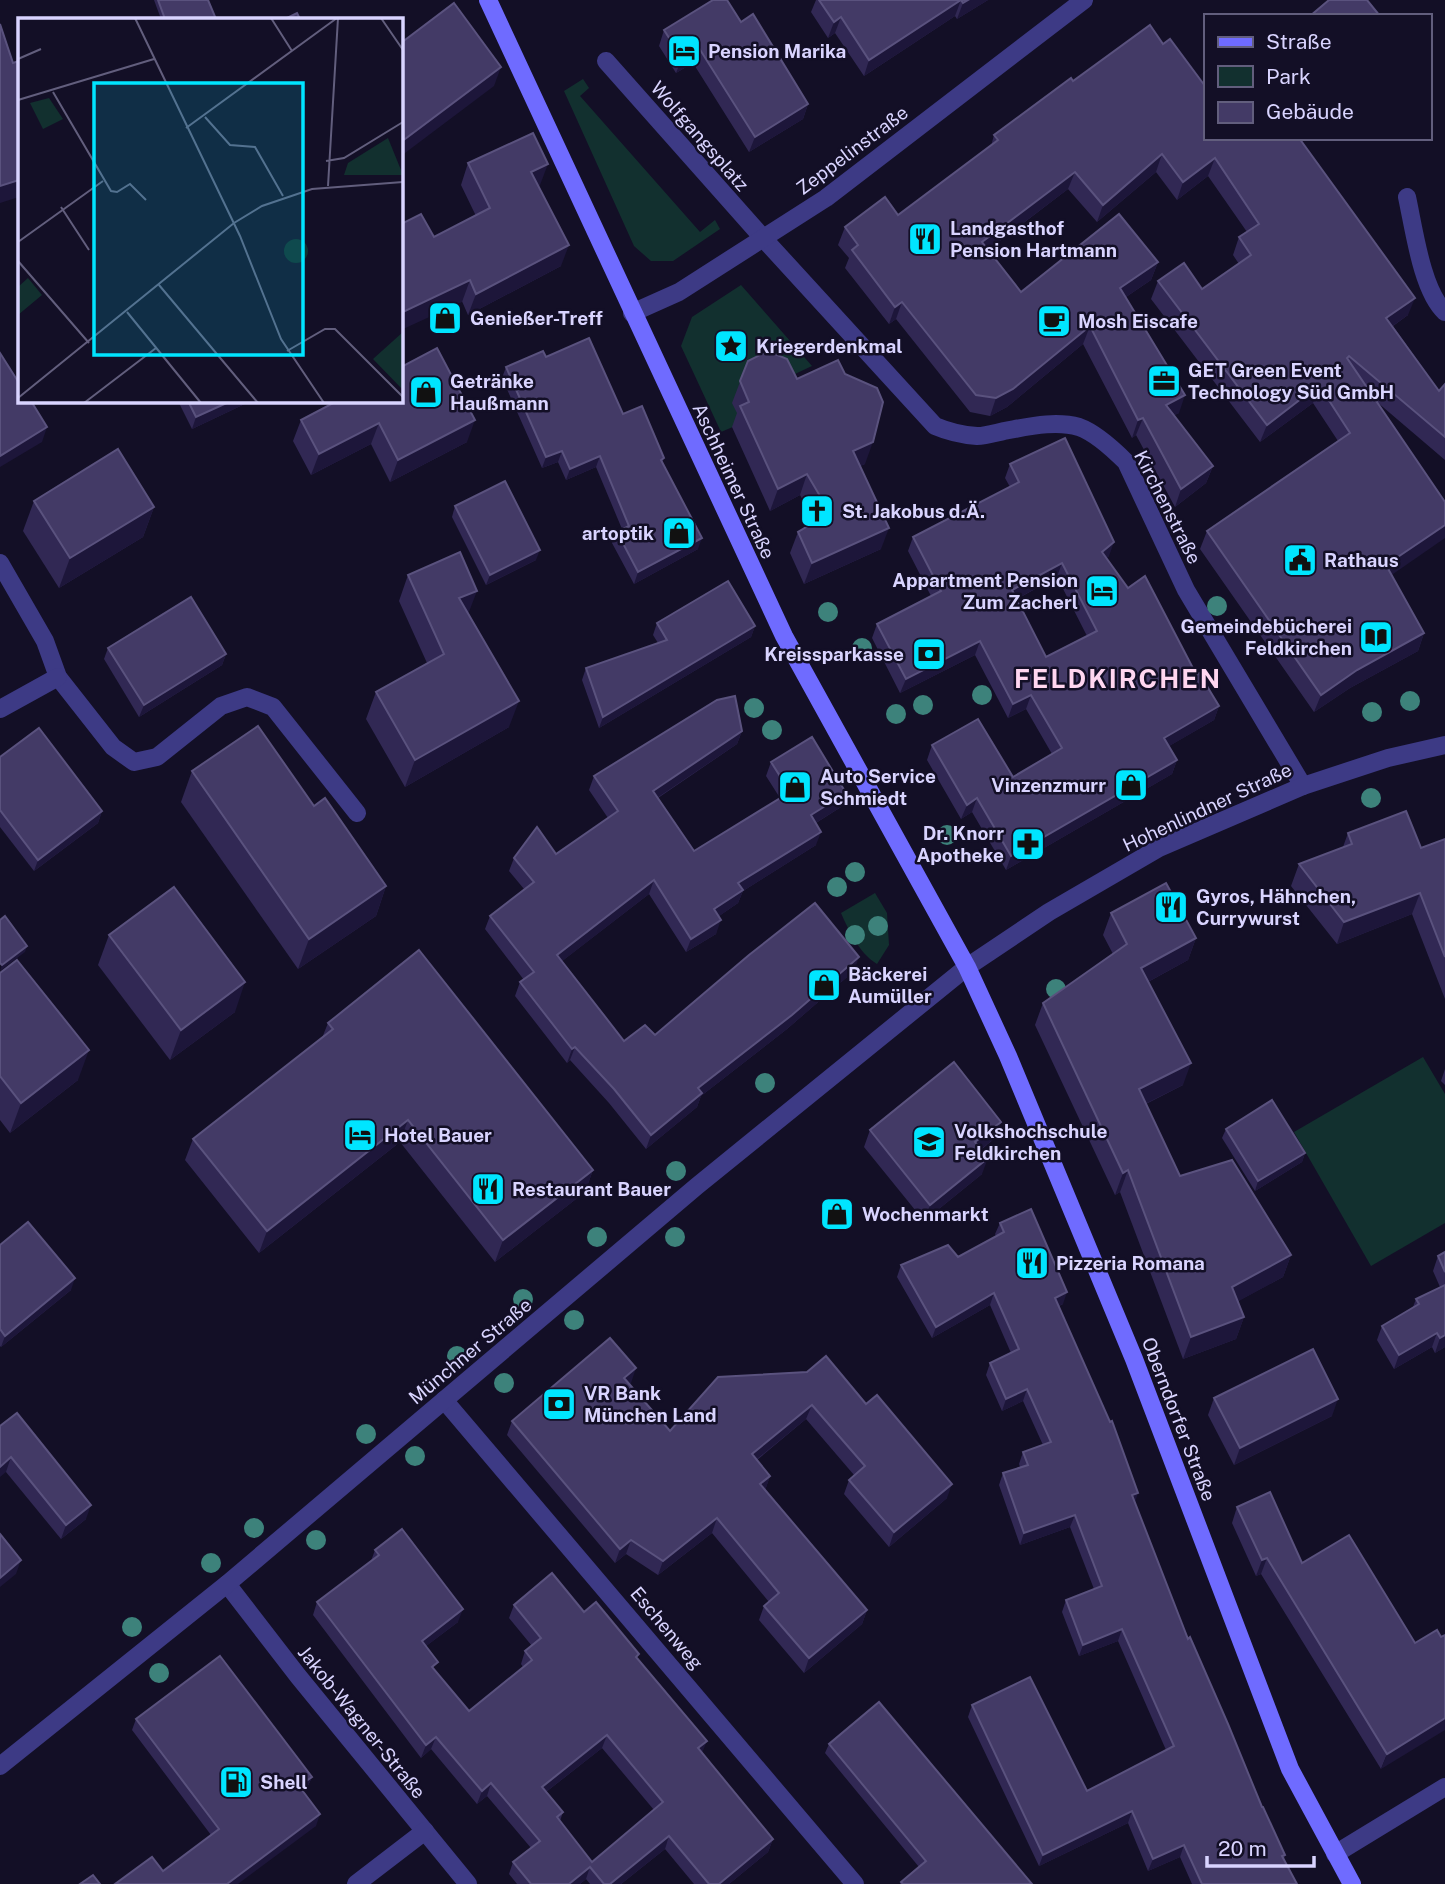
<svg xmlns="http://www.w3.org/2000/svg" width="1445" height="1884" viewBox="0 0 1445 1884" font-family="'Public Sans',sans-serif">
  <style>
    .green { fill: #12302f }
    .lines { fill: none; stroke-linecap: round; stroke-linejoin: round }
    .service { stroke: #3d3a85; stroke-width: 18 }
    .minor { stroke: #3d3a85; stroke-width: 18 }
    .tertiary { stroke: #3d3a85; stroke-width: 18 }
    .secondary { stroke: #6f6bff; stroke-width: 18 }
    .tree { fill: #3d827b }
    .wall { fill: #312854; fill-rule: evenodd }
    .shaded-wall { fill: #1d163a }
    .building { fill: #433a66; stroke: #5a527e; stroke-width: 2; fill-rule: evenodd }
    .labels { text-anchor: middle; stroke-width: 5; stroke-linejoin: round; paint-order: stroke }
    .poi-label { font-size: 19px; font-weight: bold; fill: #d9d4ff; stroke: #130f26; text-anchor: start }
    .street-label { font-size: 19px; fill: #d9d4ff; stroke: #130f26 }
    .district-label { font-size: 26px; font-weight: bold; letter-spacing: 2px; fill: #ffd6f0; stroke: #130f26 }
    .inset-road { fill: none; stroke: #625e7d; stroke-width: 2 }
    .view { fill: #00e5ff; fill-opacity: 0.15; stroke: #00e5ff; stroke-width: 3.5 }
    .inset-edge { fill: none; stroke: #d9d4ff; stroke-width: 3.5 }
  </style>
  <rect width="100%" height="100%" fill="#130f26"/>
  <g class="green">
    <path d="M583 79 589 88 580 96 700 232 715 220 720 229 673 261H651L634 246 564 91Z"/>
    <path d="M741 285 812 366 780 381 742 423 721 432 681 346 692 317Z"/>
    <path d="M875 893 887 913 889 945 877 964C859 953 849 931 841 913Z"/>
    <path d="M1423 1057 1445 1094V1223L1371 1266 1294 1132Z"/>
  </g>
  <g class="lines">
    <g class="service">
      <path d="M606 61 763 238"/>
      <path d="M1407 197C1414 229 1422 291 1445 312"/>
    </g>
    <g class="minor">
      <path d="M763 238 935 426C949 432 962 435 977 436 986 436 995 433 1004 431 1027 427 1055 420 1079 427 1096 433 1114 450 1126 462L1186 590 1303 786"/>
      <path d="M632 313 679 292 826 198 1084 0"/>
      <path d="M0 563 45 641 58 677 113 747 134 762 157 757 221 706 247 697 273 707 357 813"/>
      <path d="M0 709 58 677"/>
      <path d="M444 1400 855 1884"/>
      <path d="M227 1584 298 1676 468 1884"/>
      <path d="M1335 1854 1445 1787"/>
      <path d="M356 1884 425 1831"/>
    </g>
    <path class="tertiary" d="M0 1766 227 1584 697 1186 967 967 1049 912 1159 848 1303 786 1388 758 1445 745"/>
    <path class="secondary" d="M488 0 784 636 967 967 1008 1056 1134 1359 1290 1769 1352 1884"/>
  </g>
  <g class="tree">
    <circle cx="1217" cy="606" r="10"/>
    <circle cx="828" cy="612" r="10"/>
    <circle cx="862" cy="648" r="10"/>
    <circle cx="982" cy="695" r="10"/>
    <circle cx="1410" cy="701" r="10"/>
    <circle cx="923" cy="705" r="10"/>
    <circle cx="754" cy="708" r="10"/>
    <circle cx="1372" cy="712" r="10"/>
    <circle cx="896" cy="714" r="10"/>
    <circle cx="772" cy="730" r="10"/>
    <circle cx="1371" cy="798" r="10"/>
    <circle cx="947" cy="835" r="10"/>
    <circle cx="855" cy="872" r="10"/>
    <circle cx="837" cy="887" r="10"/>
    <circle cx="878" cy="926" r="10"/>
    <circle cx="855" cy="935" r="10"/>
    <circle cx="1056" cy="989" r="10"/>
    <circle cx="765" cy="1083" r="10"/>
    <circle cx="676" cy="1171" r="10"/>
    <circle cx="597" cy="1237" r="10"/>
    <circle cx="675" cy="1237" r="10"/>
    <circle cx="523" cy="1299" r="10"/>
    <circle cx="574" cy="1320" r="10"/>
    <circle cx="457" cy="1356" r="10"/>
    <circle cx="504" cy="1383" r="10"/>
    <circle cx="366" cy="1434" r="10"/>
    <circle cx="415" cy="1456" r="10"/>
    <circle cx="254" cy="1528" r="10"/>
    <circle cx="316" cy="1540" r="10"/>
    <circle cx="211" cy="1563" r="10"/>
    <circle cx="132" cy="1627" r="10"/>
    <circle cx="159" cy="1673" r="10"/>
  </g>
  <g class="wall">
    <path d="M154 0H208L216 19H161Z"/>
    <path d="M816 0H988L957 19 955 16 864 76 835 33 828 38 811 12Z"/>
    <path d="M741 22 808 104 803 119 749 152 693 63 676 73 659 46 664 30Z"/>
    <path d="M1073 81 1205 138 1408 315 1393 326 1439 391 1445 384V460L1377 402 1392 575 1424 633 1418 651 1350 688 1314 712 1200 549 1207 531 1338 441 1313 403 1260 442 1151 299 1158 281 1202 289 1239 264 1233 255 1239 237 1247 232 1208 176 1177 200 1156 172 1097 222 1068 189 988 250 1021 292 1158 262 1151 280 1126 297 1179 413 1174 415 1213 466 1206 483 1175 507 1136 435 1132 438 1083 344 1007 407 990 416 970 412 896 319 889 324 845 268 849 258 838 245 845 227 898 215 991 146 994 135Z"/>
    <path d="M468 163 540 185 538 186 561 266 468 315 434 237 476 216 461 185Z"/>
    <path d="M437 348 467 442 390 482 371 444 311 475 293 441 301 420Z"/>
    <path d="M546 357 623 414 664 458 662 463 698 549 634 584 612 543 617 532 622 529 596 467 566 480 558 462 542 468 502 378 506 367Z"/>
    <path d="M748 361 797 379 865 464 860 466 881 549 804 584 790 553 798 532 815 522 800 495 770 511 732 427 737 413 732 403Z"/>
    <path d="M178 401H251L192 429Z"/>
    <path d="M1010 464 1109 556 1106 558 1128 588 1196 674 1219 706 1214 720 1169 746 1177 760 1172 774 1006 870 972 812 961 819 927 760 932 745 1013 777 1052 754 1026 709 1008 718 975 655 900 693 872 638 877 624 931 596 908 551 913 537 1010 487 1005 478ZM1057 577 1087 636 1046 657 1017 599Z"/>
    <path d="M34 501 154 507 143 537 59 588 23 531Z"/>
    <path d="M455 506 536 560 486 585 452 517Z"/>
    <path d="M408 575 469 614 509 727 405 787 366 719 376 692 427 663 399 601Z"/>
    <path d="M657 623 755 626 751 637 599 728 582 680 586 668 658 643 653 635Z"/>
    <path d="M108 648 226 654 222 665 139 717 104 659Z"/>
    <path d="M742 731 737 744 658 798 694 851 780 798 766 776 771 762 846 793 841 807 816 823V845L743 891 738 903 719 916 716 934 686 952 649 894 562 961 624 1041 655 1035 854 971 787 1029 701 1096 697 1107 646 1149 609 1103 570 1060 567 1063 515 996 520 982 524 980 485 929 490 916 524 889 509 871 514 858 556 854 608 818 589 790 594 776Z"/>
    <path d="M0 757 102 811 98 823 34 871 0 827Z"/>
    <path d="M192 771 314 806 386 886 376 916 298 969 181 802Z"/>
    <path d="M1348 833 1421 848 1445 839V999L1412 914 1337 944 1291 886 1299 864 1343 847Z"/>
    <path d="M1111 913 1196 938 1188 960 1148 982 1183 1085 1146 1104 1180 1176 1291 1255 1283 1277 1238 1301 1244 1317 1236 1339 1183 1359 1120 1192 1115 1195 1035 1025 1043 1003 1113 954 1103 935Z"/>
    <path d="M109 935 235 1012 170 1060 98 965Z"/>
    <path d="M0 973 78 1080 10 1133 0 1120Z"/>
    <path d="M328 1023 593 1170 585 1192 495 1262 400 1142 259 1253 185 1160 193 1139 322 1038Z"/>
    <path d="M1445 1069V1085L1441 1081Z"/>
    <path d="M1001 1122 995 1138 981 1150 982 1174 924 1221 864 1147 870 1130Z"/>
    <path d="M1226 1129 1305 1153 1302 1162 1255 1191 1222 1138Z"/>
    <path d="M1000 1223 1063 1304 1059 1306 1188 1639 1262 1807 1285 1855 1284 1859 1297 1884H1192L1180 1857 1148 1871 1128 1823 1039 1866 968 1717 972 1705 1087 1791 1166 1750 1118 1641 1079 1656 1062 1612 1066 1600 1094 1589 1070 1527 1020 1545 999 1485 1003 1473 1020 1467 1019 1464 1023 1452 1043 1445 1023 1401 1002 1411 986 1375 990 1363 1011 1353 990 1305 932 1338 897 1277 901 1265 958 1257 996 1236 995 1234Z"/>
    <path d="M0 1245 71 1290 1 1347 0 1346Z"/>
    <path d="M1445 1252V1347L1435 1353 1432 1347 1394 1369 1377 1340 1382 1326 1413 1307 1416 1299 1440 1287 1433 1271 1438 1256Z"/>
    <path d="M718 1377 866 1404 947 1498 889 1547 844 1494 849 1480 854 1475 806 1419 757 1460 770 1476 765 1490 867 1610 862 1624 804 1673 759 1620 764 1606 769 1602 712 1533 658 1575 626 1554 615 1563 507 1435 512 1421 631 1383 629 1384 670 1431Z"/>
    <path d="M1214 1398 1332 1416 1234 1465 1208 1415Z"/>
    <path d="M0 1426 86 1519 61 1539 6 1472Z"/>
    <path d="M1237 1507 1302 1563 1415 1643 1437 1630 1381 1769 1261 1574 1256 1576 1232 1523Z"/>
    <path d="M375 1550 458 1622 426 1646 435 1671 469 1711 523 1667 521 1664 525 1651 532 1646 509 1618 514 1605 584 1612 638 1659 702 1753 773 1839 768 1852 729 1884H694L665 1849 621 1884H590L586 1879 580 1884H517L509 1874 513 1862 531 1848 487 1796 477 1804 431 1749 421 1758 313 1615 317 1602 371 1561ZM602 1748 654 1810 592 1862 560 1821 563 1812 546 1792Z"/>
    <path d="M136 1719 312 1777 307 1788 303 1792 316 1826 163 1871 211 1835 132 1730Z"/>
    <path d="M829 1744 1032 1884H900L901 1882 919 1867 825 1753Z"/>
  </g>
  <g class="shaded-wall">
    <path d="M961 0 955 16 864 76 869 60Z"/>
    <path d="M968 0H988L957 19 963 3Z"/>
    <path d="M841 17 835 33 828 38 834 22Z"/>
    <path d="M699 48 693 63 676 73 682 58Z"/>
    <path d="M501 67 494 86 401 156V142Z"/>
    <path d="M808 104 803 119 749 152 755 137Z"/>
    <path d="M1162 154 1156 172 1097 222 1103 205Z"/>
    <path d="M1215 158 1208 176 1177 200 1183 182Z"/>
    <path d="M548 164 540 185 523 194 531 172Z"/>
    <path d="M1075 172 1068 189 976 259 982 242Z"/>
    <path d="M19 180V197L0 203V186Z"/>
    <path d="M569 245 561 266 468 315 476 294Z"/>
    <path d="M1158 262 1151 280 1114 305 1120 288Z"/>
    <path d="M470 280 462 302 401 330V313Z"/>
    <path d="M1415 298 1408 315 1380 335 1386 318Z"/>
    <path d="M902 302 896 319 889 324 895 307Z"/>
    <path d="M1090 326 1083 344 1007 407 990 416 996 398Z"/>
    <path d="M1319 385 1313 403 1260 442 1267 425Z"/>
    <path d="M1185 395 1179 413 1160 423 1166 405Z"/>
    <path d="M231 401H251L192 429 196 417Z"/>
    <path d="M1143 418 1136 435 1132 438 1138 420Z"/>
    <path d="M475 420 467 442 390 482 398 460Z"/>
    <path d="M379 423 371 444 311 475 319 454Z"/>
    <path d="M47 427 42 442 0 467V456Z"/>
    <path d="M873 442 865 464 845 473 853 451Z"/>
    <path d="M562 451 558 462 542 468 546 457Z"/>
    <path d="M600 456 596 467 566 480 570 469Z"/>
    <path d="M1213 466 1206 483 1175 507 1181 489Z"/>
    <path d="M807 474 800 495 770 511 778 489Z"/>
    <path d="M154 507 143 537 59 588 70 558Z"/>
    <path d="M1445 525V538L1380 583 1386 565Z"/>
    <path d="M889 528 881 549 804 584 812 563Z"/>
    <path d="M702 538 698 549 634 584 638 572Z"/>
    <path d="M1114 542 1109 556 1097 566 1102 552Z"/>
    <path d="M540 550 536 560 486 585 490 575Z"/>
    <path d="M1062 563 1057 577 1007 604 1012 590Z"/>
    <path d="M477 591 467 617 459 598Z"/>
    <path d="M755 626 751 637 599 728 603 717Z"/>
    <path d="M1424 633 1418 651 1350 688 1314 712 1321 695 1357 670Z"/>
    <path d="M980 641 975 655 900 693 906 679Z"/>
    <path d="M226 654 222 665 139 717 144 705Z"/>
    <path d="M1031 695 1026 709 1008 718 1013 704Z"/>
    <path d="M519 701 509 727 405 787 415 760Z"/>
    <path d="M1219 706 1214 720 1159 752 1164 738Z"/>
    <path d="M742 731 737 744 648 804 653 791Z"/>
    <path d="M1177 760 1172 774 1006 870 1011 856Z"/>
    <path d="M846 793 841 807 806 829 811 815Z"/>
    <path d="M977 798 972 812 961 819 967 805Z"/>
    <path d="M102 811 98 823 34 871 38 860Z"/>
    <path d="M821 832 816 845 743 891 738 903 709 923 714 909 738 883Z"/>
    <path d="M654 880 649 894 552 969 557 955Z"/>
    <path d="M386 886 376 916 298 969 309 939Z"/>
    <path d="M1420 893 1412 914 1337 944 1344 922Z"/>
    <path d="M721 920 716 934 686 952 691 939Z"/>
    <path d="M1196 938 1188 960 1133 990 1141 968Z"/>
    <path d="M27 946 25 952 0 971 2 965Z"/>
    <path d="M859 957 854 971 787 1029 701 1096 697 1107 646 1149 651 1135 698 1088Z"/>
    <path d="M245 982 235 1012 170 1060 181 1030Z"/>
    <path d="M575 1047 570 1060 567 1063 572 1049Z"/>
    <path d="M89 1050 78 1080 10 1133 21 1103Z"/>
    <path d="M1191 1063 1183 1085 1131 1111 1139 1089Z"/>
    <path d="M408 1120 400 1142 259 1253 267 1231Z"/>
    <path d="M1001 1122 995 1138 969 1159 975 1142Z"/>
    <path d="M1305 1153 1302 1162 1255 1191 1258 1181Z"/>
    <path d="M988 1158 982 1174 924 1221 930 1205Z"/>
    <path d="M593 1170 585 1192 495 1262 503 1240Z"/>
    <path d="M1128 1170 1120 1192 1115 1195 1123 1173Z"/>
    <path d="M1291 1255 1283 1277 1224 1309 1232 1287Z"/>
    <path d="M75 1278 71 1290 1 1347 5 1336Z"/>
    <path d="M1067 1292 1063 1304 1051 1309 1055 1298Z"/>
    <path d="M994 1293 990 1305 932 1338 936 1327Z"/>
    <path d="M1244 1317 1236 1339 1183 1359 1191 1337Z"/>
    <path d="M1437 1333 1432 1347 1394 1369 1399 1355Z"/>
    <path d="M1445 1335V1347L1435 1353 1440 1338Z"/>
    <path d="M636 1368 631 1383 619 1393 624 1378Z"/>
    <path d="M1027 1389 1023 1401 1002 1411 1006 1399Z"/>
    <path d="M1338 1399 1332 1416 1234 1465 1240 1448Z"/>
    <path d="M812 1405 806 1419 746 1468 752 1454Z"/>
    <path d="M11 1457 6 1472 0 1477V1467Z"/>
    <path d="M770 1476 765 1491 760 1484Z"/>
    <path d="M952 1484 947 1498 889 1547 894 1532Z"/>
    <path d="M1138 1493 1134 1505 1132 1495Z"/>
    <path d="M91 1505 86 1519 61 1539 66 1525Z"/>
    <path d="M1075 1515 1070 1527 1020 1545 1024 1533Z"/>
    <path d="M717 1518 712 1533 658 1575 663 1561Z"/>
    <path d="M631 1540 626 1554 615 1563 620 1549Z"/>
    <path d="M1267 1558 1261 1574 1256 1576 1262 1560Z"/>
    <path d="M21 1560 16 1574 0 1587V1578Z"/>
    <path d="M463 1609 458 1622 417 1653 422 1641Z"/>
    <path d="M867 1610 862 1624 804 1673 809 1658Z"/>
    <path d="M1122 1629 1118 1641 1079 1656 1083 1645Z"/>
    <path d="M1445 1718V1730L1381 1769 1387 1754Z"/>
    <path d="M607 1735 602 1748 537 1799 542 1787Z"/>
    <path d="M436 1737 431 1749 421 1758 426 1745Z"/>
    <path d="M707 1741 702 1753 698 1748Z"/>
    <path d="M312 1777 307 1788 295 1798 299 1786Z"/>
    <path d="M491 1783 487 1796 477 1804 482 1791Z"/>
    <path d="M1132 1811 1128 1823 1039 1866 1043 1855Z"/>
    <path d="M320 1814 316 1826 238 1884H227Z"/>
    <path d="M669 1836 665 1849 621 1884H610Z"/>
    <path d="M773 1839 768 1852 729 1884H719Z"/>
    <path d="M1184 1845 1180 1857 1148 1871 1153 1859Z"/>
    <path d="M590 1867 586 1879 580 1884H569Z"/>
  </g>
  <g class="building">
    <path d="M158 0H208L216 19H165Z"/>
    <path d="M713 0H727L741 22 753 14 808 104 755 137 699 48 682 58 664 30Z"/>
    <path d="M819 0H968L963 3 961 0 869 60 841 17 834 22Z"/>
    <path d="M1329 0H1367L1380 16H1310Z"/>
    <path d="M454 3 501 67 401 142V43Z"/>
    <path d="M297 13 300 19H285Z"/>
    <path d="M0 24 13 63 19 61V180L0 186Z"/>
    <path d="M1150 25 1163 44 1170 39 1205 86V138H1299L1415 298 1386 318 1439 391 1445 384V437L1349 356 1347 358 1445 502V525L1386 565 1424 633 1357 670 1321 695 1207 531 1350 433 1319 385 1267 425 1158 281 1184 263 1202 289 1251 255 1239 237 1259 224 1215 158 1183 182 1162 154 1103 205 1075 172 982 242 1021 292 1119 214 1158 262 1120 288 1185 395 1166 405 1213 466 1181 489 1143 418 1138 420 1090 326 1013 389 996 398 976 395 902 302 895 307 852 250 858 245 845 227 885 197 898 215 998 140 994 135 1071 78 1073 81Z"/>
    <path d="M533 133 548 164 531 172 569 245 476 294 470 280 401 313V224L421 214 434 237 490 208 468 163Z"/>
    <path d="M589 338 623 414 642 406 664 458 661 460 702 538 638 572 617 532 629 526 600 456 570 469 562 451 546 457 506 367 543 351 546 357Z"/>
    <path d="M437 348 475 420 398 460 379 423 319 454 301 420 337 401H401V367Z"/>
    <path d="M768 351 787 359 797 379 838 360 845 374 877 388 883 402 873 442 853 451 889 528 812 563 798 532 830 513 807 474 778 489 740 406 749 402 740 381 748 361Z"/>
    <path d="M0 353 19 383V401H31L47 427 0 456Z"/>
    <path d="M188 401H231L196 417Z"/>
    <path d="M1065 438 1114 542 1102 552 1128 588 1145 576 1196 674 1199 673 1219 706 1164 738 1177 760 1011 856 977 798 967 805 932 745 978 719 1013 777 1062 748 1031 695 1013 704 980 641 906 679 877 624 941 591 913 537 1019 482 1010 464ZM1062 563 1097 631 1046 657 1012 590Z"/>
    <path d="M118 449 154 507 70 558 34 501Z"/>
    <path d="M505 481 540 550 490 575 455 506Z"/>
    <path d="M460 552 477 591 459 598 519 701 415 760 376 692 444 654 408 575Z"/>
    <path d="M728 581 755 626 603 717 586 668 667 640 657 623Z"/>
    <path d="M191 597 226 654 144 705 108 648Z"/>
    <path d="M735 696 742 731 653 791 694 851 790 792 771 762 812 737 846 793 811 815 821 832 738 883 743 890 714 909 721 920 691 939 654 880 557 955 624 1041 645 1025 655 1035 749 955 815 903 859 957 792 1015 698 1088 702 1093 651 1135 614 1089 575 1047 572 1049 520 982 534 972 490 916 534 882 514 858 537 827 556 854 618 811 594 776 717 700Z"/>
    <path d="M258 726 314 806 325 798 386 886 309 939 192 771Z"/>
    <path d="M39 728 102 811 38 860 0 810V757Z"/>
    <path d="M1406 811 1421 848 1445 839V957L1420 893 1344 922 1299 864 1352 844 1348 833Z"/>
    <path d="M1166 883 1196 938 1141 968 1191 1063 1139 1089 1180 1176 1232 1160 1291 1255 1232 1287 1244 1317 1191 1337 1128 1170 1123 1173 1043 1003 1127 944 1111 913Z"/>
    <path d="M174 887 245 982 181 1030 109 935Z"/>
    <path d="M5 916 27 946 2 965 0 963V920Z"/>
    <path d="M419 950 593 1170 503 1240 408 1120 267 1231 193 1139 333 1029 328 1023Z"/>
    <path d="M17 960 89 1050 21 1103 0 1076V973Z"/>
    <path d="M954 1062 1001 1122 975 1142 988 1158 930 1205 870 1130Z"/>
    <path d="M1272 1100 1305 1153 1258 1181 1226 1129Z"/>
    <path d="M1031 1209 1067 1292 1055 1298 1110 1422 1112 1421 1138 1493 1132 1495 1188 1639 1190 1637 1228 1724 1262 1807H1263L1285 1855 1282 1856 1297 1884H1202L1184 1845 1153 1859 1132 1811 1043 1855 972 1705 1030 1677 1087 1791 1174 1746 1122 1629 1083 1645 1066 1600 1102 1586 1075 1515 1024 1533 1003 1473 1028 1465 1023 1452 1051 1442 1027 1389 1006 1399 990 1363 1019 1349 994 1293 936 1327 901 1265 948 1245 958 1257 1004 1232 1000 1223Z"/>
    <path d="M28 1222 75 1278 5 1336 0 1329V1245Z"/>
    <path d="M1445 1252V1272L1438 1256Z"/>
    <path d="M1445 1285V1335L1440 1338 1437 1333 1399 1355 1382 1326 1419 1304 1416 1299Z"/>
    <path d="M610 1338 636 1368 624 1378 670 1431 718 1377 807 1372 826 1356 866 1404 877 1395 952 1484 894 1532 849 1480 865 1466 812 1405 752 1454 770 1476 760 1484 867 1610 809 1658 764 1606 779 1593 717 1518 663 1561 631 1540 620 1549 512 1421Z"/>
    <path d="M1313 1349 1338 1399 1240 1448 1214 1398Z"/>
    <path d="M17 1413 91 1505 66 1525 11 1457 0 1467V1426Z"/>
    <path d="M1270 1492 1302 1563 1349 1535 1415 1643 1437 1630 1441 1637 1445 1635V1718L1387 1754 1267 1558 1262 1560 1237 1507Z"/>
    <path d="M402 1529 463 1609 422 1641 438 1662 432 1667 469 1711 532 1660 525 1651 541 1638 514 1605 552 1573 584 1612 596 1602 639 1654 636 1657 707 1741 698 1748 773 1839 719 1884H709L669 1836 610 1884H604L590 1867 569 1884H531L513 1862 540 1841 491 1783 482 1791 436 1737 426 1745 317 1602 379 1555 375 1550ZM607 1735 663 1802 592 1862 557 1817 563 1812 542 1787Z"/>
    <path d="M0 1534 21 1560 0 1578Z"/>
    <path d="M220 1656 312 1777 299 1786 320 1814 227 1884H115L152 1857 163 1871 219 1829 136 1719Z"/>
    <path d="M879 1702 1032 1884H903L901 1882 926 1861 829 1744Z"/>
    <path d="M93 1875 100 1884H80Z"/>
  </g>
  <defs>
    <g id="hotel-square" transform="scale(1.75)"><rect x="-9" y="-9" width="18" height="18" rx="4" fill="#00e5ff" stroke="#130f26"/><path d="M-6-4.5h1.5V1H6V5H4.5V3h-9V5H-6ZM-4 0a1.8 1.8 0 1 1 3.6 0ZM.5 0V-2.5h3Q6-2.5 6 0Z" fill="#111"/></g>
    <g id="restaurant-square" transform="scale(1.75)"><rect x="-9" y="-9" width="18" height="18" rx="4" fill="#00e5ff" stroke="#130f26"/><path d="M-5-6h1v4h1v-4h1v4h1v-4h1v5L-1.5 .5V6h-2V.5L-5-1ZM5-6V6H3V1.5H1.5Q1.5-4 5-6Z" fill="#111"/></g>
    <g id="shop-square" transform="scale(1.75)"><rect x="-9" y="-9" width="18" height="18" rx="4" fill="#00e5ff" stroke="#130f26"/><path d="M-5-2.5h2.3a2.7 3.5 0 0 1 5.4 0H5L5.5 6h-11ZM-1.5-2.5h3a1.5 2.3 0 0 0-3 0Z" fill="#111"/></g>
    <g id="cafe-square" transform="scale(1.75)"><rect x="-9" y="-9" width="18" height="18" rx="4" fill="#00e5ff" stroke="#130f26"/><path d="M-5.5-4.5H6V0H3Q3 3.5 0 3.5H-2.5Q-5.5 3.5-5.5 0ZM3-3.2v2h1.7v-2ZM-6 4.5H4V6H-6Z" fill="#111"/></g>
    <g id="sight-square" transform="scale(1.75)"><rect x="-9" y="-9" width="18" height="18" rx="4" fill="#00e5ff" stroke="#130f26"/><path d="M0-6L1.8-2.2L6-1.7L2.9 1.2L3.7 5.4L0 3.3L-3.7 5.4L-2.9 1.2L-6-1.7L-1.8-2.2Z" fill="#111"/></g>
    <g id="office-square" transform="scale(1.75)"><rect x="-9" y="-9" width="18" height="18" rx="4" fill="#00e5ff" stroke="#130f26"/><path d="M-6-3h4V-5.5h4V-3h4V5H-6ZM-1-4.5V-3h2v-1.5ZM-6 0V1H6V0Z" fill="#111"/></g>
    <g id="church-square" transform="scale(1.75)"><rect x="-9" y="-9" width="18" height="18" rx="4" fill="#00e5ff" stroke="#130f26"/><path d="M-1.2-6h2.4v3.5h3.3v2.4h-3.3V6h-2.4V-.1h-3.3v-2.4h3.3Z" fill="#111"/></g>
    <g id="civic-square" transform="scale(1.75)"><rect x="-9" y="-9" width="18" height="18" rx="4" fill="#00e5ff" stroke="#130f26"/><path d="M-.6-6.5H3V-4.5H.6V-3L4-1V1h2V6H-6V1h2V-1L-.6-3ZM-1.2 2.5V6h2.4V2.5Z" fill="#111"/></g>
    <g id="library-square" transform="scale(1.75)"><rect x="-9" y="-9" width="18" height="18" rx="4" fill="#00e5ff" stroke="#130f26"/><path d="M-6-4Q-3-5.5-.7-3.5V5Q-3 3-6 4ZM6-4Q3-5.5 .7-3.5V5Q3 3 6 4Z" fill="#111"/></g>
    <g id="bank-square" transform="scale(1.75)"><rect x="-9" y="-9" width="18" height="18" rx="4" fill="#00e5ff" stroke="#130f26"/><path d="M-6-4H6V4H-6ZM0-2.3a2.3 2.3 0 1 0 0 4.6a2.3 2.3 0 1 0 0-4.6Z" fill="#111"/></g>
    <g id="pharmacy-square" transform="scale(1.75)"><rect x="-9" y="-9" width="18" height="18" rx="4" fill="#00e5ff" stroke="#130f26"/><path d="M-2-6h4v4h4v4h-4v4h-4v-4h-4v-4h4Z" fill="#111"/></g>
    <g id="university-square" transform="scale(1.75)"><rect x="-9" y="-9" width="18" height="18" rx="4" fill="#00e5ff" stroke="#130f26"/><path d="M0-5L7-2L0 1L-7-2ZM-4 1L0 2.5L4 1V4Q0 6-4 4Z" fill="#111"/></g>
    <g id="fuel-square" transform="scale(1.75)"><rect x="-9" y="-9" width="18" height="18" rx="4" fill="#00e5ff" stroke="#130f26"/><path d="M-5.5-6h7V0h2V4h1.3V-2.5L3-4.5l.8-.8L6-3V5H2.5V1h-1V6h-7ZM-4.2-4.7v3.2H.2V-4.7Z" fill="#111"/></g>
  </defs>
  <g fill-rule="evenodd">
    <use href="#hotel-square" x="684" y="51"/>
    <use href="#restaurant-square" x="925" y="239"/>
    <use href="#shop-square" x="445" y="318"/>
    <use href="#cafe-square" x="1054" y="321"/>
    <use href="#sight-square" x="731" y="346"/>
    <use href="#office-square" x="1164" y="381"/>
    <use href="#shop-square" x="426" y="392"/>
    <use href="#church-square" x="817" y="511"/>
    <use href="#shop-square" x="679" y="533"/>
    <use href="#civic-square" x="1300" y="560"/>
    <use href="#hotel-square" x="1102" y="591"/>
    <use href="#library-square" x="1376" y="637"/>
    <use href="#bank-square" x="929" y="654"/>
    <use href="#shop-square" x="1131" y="785"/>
    <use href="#shop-square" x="795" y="787"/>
    <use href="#pharmacy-square" x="1028" y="844"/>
    <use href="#restaurant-square" x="1171" y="907"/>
    <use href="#shop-square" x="824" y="985"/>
    <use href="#hotel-square" x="360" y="1135"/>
    <use href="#university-square" x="929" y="1142"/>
    <use href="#restaurant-square" x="488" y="1189"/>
    <use href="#shop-square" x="837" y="1214"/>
    <use href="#restaurant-square" x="1032" y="1263"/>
    <use href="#bank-square" x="559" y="1404"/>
    <use href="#fuel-square" x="236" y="1782"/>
  </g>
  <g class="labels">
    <g class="poi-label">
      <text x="708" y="58">Pension Marika</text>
      <text x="950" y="235">Landgasthof<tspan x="950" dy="22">Pension Hartmann</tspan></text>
      <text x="470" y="325">Genießer-Treff</text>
      <text x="1078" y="328">Mosh Eiscafe</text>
      <text x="756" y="353">Kriegerdenkmal</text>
      <text x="1188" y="377">GET Green Event<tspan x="1188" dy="22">Technology Süd GmbH</tspan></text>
      <text x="450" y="388">Getränke<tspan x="450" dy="22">Haußmann</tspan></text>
      <text x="842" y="518">St. Jakobus d.Ä.</text>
      <text x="654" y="540" text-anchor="end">artoptik</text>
      <text x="1324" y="567">Rathaus</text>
      <text x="1078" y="587" text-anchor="end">Appartment Pension<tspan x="1078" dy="22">Zum Zacherl</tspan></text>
      <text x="1352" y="633" text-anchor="end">Gemeindebücherei<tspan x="1352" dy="22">Feldkirchen</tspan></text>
      <text x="904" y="661" text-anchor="end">Kreissparkasse</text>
      <text x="820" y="783">Auto Service<tspan x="820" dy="22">Schmiedt</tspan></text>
      <text x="1106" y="792" text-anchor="end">Vinzenzmurr</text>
      <text x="1004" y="840" text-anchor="end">Dr. Knorr<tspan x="1004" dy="22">Apotheke</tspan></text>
      <text x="1196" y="903">Gyros, Hähnchen,<tspan x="1196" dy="22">Currywurst</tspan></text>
      <text x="848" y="981">Bäckerei<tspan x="848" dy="22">Aumüller</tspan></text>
      <text x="954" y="1138">Volkshochschule<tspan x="954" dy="22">Feldkirchen</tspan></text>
      <text x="384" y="1142">Hotel Bauer</text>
      <text x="512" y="1196">Restaurant Bauer</text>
      <text x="862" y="1221">Wochenmarkt</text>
      <text x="1056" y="1270">Pizzeria Romana</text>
      <text x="584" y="1400">VR Bank<tspan x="584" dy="22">München Land</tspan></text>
      <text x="260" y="1789">Shell</text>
    </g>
    <g class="street-label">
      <text transform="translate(700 136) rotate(49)" y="7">Wolfgangsplatz</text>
      <text transform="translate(852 150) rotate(-37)" y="7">Zeppelinstraße</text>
      <text transform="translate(734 481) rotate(65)" y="7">Aschheimer Straße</text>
      <text transform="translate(1168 507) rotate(63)" y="7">Kirchenstraße</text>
      <text transform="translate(1207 807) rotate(-25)" y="7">Hohenlindner Straße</text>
      <text transform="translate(470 1351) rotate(-40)" y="7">Münchner Straße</text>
      <text transform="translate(1179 1419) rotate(69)" y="7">Oberndorfer Straße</text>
      <text transform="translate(667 1628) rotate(50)" y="7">Eschenweg</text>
      <text transform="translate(362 1722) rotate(51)" y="7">Jakob-Wagner-Straße</text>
    </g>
    <g class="district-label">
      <text x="1118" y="688">FELDKIRCHEN</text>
    </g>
  </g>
  <g transform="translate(18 18)">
    <rect width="385" height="385" fill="#130f26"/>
    <path d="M31 80 45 101 25 111 12 85ZM370 120 385 157H326L330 145ZM266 233a12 12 0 1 1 24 0a12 12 0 1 1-24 0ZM10 260 24 277 0 297V269ZM385 314V372L355 341Z" fill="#12302f"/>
    <path class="inset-road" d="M117 0 222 218 263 321 306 385M253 0 274 33M363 0 385 32M0 41 23 31M35 74 93 173 99 174 112 166 128 182M0 82 136 41M187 99 212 127 237 129 265 178M168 110 319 0M308 143 326 140 385 104M310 168 320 0M43 189 71 232M0 224 85 163M0 243 71 325M141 267 240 385M109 294 183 385M269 333 307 311H317L385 379M0 380 216 205 244 188 294 171 385 164M66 385 138 330"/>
    <path class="view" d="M76 65H285V337H76Z"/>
    <rect width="385" height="385" class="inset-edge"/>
  </g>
  <rect x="1204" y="14" width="228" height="126" fill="#130f26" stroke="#625e7d" stroke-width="2"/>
  <rect x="1218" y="37" width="35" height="10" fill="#6f6bff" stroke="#625e7d" stroke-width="2"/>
  <text x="1266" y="49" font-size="21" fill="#d9d4ff">Straße</text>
  <rect x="1218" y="66" width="35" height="21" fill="#12302f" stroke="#625e7d" stroke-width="2"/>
  <text x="1266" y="84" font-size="21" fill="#d9d4ff">Park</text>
  <rect x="1218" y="102" width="35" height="21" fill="#433a66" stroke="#625e7d" stroke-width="2"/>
  <text x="1266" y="119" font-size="21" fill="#d9d4ff">Gebäude</text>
  <path d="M1207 1856v10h107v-10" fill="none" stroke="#d9d4ff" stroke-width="3.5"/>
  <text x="1218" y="1856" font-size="21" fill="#d9d4ff" stroke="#130f26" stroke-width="5" paint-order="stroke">20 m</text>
</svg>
